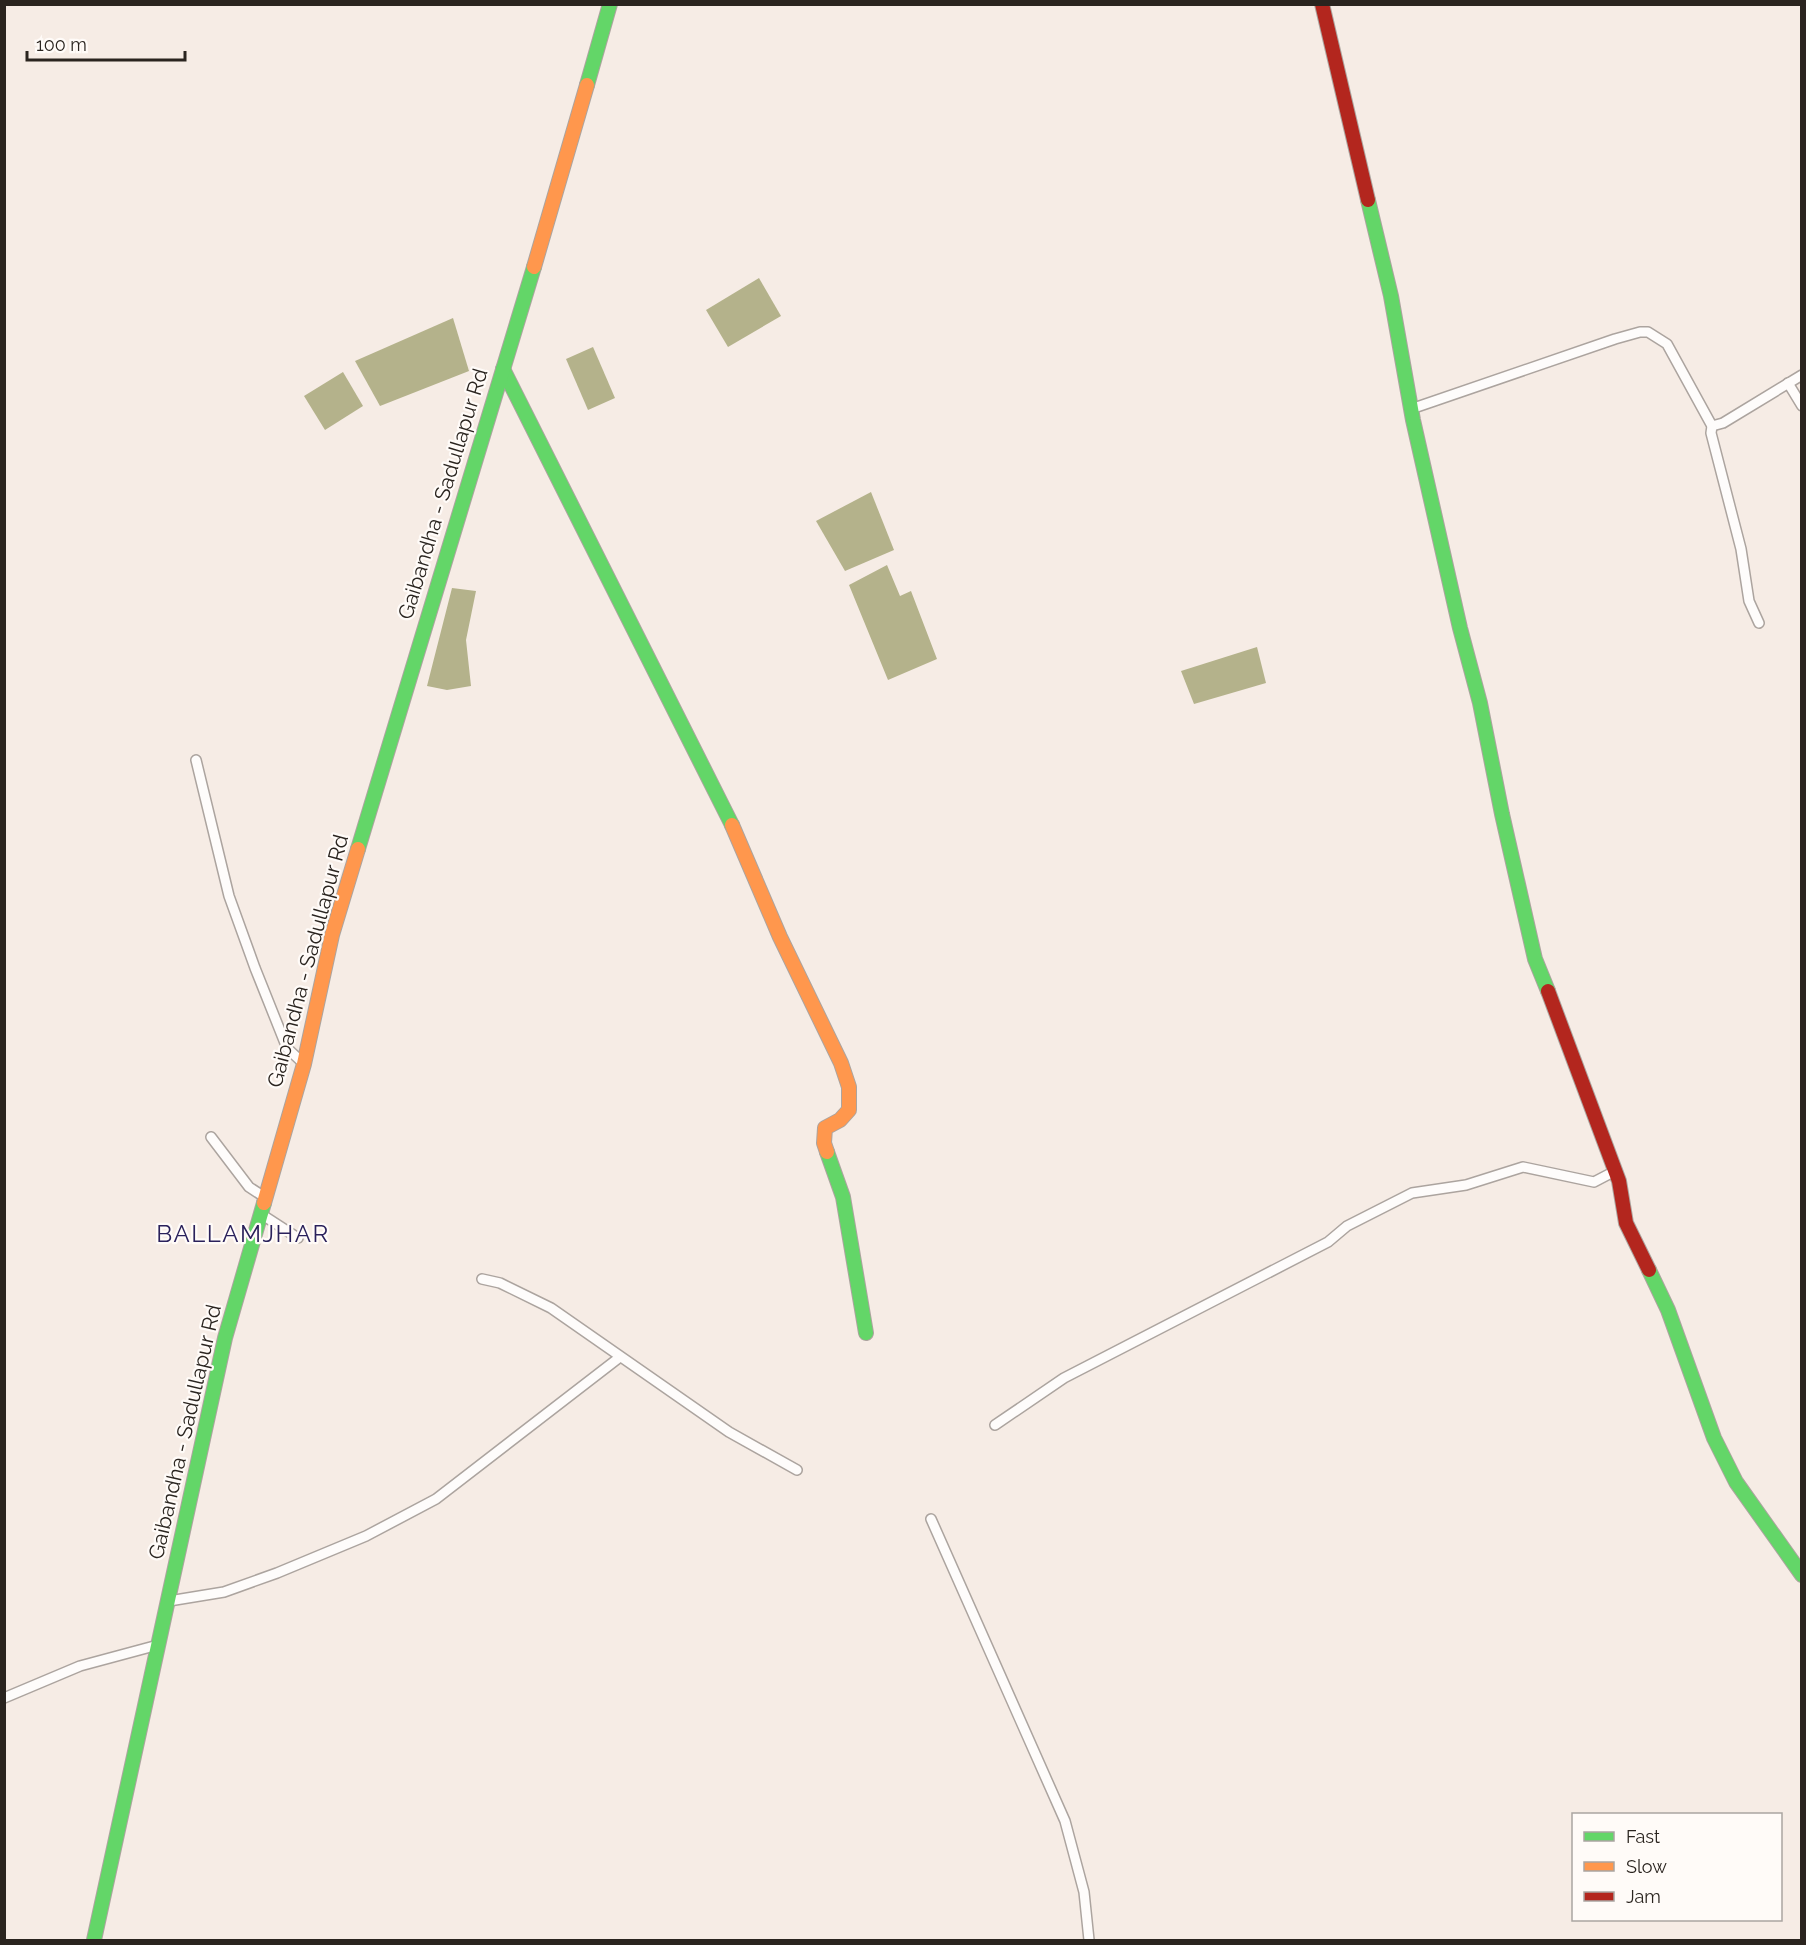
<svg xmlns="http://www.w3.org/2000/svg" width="1806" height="1945" viewBox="0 0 1806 1945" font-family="Raleway,sans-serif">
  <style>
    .water { fill: #b4b28b }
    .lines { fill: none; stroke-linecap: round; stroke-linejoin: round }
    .street-casing { stroke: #aca49f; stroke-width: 12 }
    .fast-casing { stroke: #aca49f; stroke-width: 16 }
    .slow-casing { stroke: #aca49f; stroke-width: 16 }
    .jam-casing { stroke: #aca49f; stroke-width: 16 }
    .street { stroke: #fefcfb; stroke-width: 9 }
    .fast { stroke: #63d668; stroke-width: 14 }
    .slow { stroke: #ff974d; stroke-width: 14 }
    .jam { stroke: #b3261e; stroke-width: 14 }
    .labels { text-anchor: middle; stroke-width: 4.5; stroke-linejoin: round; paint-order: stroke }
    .street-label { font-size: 21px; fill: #2a241f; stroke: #fffbf8 }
    .quarter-label { font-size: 24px; letter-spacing: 1.5px; fill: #2a215b; stroke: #fffbf8 }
  </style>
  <rect width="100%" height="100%" fill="#f6ece5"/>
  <g class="water">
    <path d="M759 278 781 316 728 347 706 310Z"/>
    <path d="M453 318 469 371 380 406 355 361Z"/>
    <path d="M593 347 615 398 588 410 566 359Z"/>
    <path d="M343 372 363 406 325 430 304 396Z"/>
    <path d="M871 492 894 550 845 571 816 521Z"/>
    <path d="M887 565 900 596 911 591 937 659 888 680 849 585Z"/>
    <path d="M452 588 476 591 466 640 471 686 447 690 427 686Z"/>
    <path d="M1257 647 1266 683 1194 704 1181 671Z"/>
  </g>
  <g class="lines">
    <g class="street-casing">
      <g id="street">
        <path d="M1788 383 1802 406"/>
        <path d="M1411 409 1615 339 1640 332H1648L1667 344 1712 426 1711 433 1741 549 1749 601 1759 623"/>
        <path d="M1712 426 1723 423 1802 375"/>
        <path d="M196 760 229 896 255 968 287 1048 304 1064"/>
        <path d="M211 1137 249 1187 266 1198"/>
        <path d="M261 1214 298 1238"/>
        <path d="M482 1279 500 1283 551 1308 729 1432 797 1470"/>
        <path d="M995 1425 1064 1378 1328 1242 1347 1226 1412 1193 1466 1185 1523 1167 1594 1182 1615 1171"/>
        <path d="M931 1519 1065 1821 1084 1892 1089 1940"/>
        <path d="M169 1601 224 1592 277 1573 366 1536 436 1499 620 1357"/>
        <path d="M4 1698 80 1666 158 1645"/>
      </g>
    </g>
    <g class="fast-casing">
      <g id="fast">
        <path d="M587 85 610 4"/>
        <path d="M1368 200 1391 296 1413 420 1460 628 1480 703 1502 814 1535 959 1548 991"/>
        <path d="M503 369 732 825"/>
        <path d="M358 849 534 267"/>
        <path d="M827 1152 843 1197 866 1333"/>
        <path d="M1649 1270 1668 1310 1714 1438 1736 1482 1802 1575"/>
        <path d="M94 1940 225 1338 264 1203"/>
      </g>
    </g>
    <g class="slow-casing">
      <g id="slow">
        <path d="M534 267 587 85"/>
        <path d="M732 825 780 937 841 1063 849 1087V1110L840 1120 825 1128 824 1143 827 1152"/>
        <path d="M264 1203 304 1064 332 935 358 849"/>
      </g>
    </g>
    <g class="jam-casing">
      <g id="jam">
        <path d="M1322 4 1368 200"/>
        <path d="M1548 991 1619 1181 1626 1223 1649 1270"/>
      </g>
    </g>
    <use href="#street" class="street"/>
    <use href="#fast" class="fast"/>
    <use href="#slow" class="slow"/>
    <use href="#jam" class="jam"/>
  </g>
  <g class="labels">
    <g class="street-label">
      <text transform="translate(443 494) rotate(-73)" y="7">Gaibandha - Sadullapur Rd</text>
      <text transform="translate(308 961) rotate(-75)" y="7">Gaibandha - Sadullapur Rd</text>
      <text transform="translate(185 1432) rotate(-77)" y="7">Gaibandha - Sadullapur Rd</text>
    </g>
    <g class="quarter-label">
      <text x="243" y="1242">BALLAMJHAR</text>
    </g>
  </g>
  <rect width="1806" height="1945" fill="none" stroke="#2a241f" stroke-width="12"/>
  <rect x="1572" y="1813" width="210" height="108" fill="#fffbf8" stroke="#aaa5a1" stroke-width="1.5"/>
  <rect x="1584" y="1832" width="30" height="9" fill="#63d668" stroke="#aaa5a1" stroke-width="1.5"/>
  <text x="1626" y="1843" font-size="18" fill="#2a241f">Fast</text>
  <rect x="1584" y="1862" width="30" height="9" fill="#ff974d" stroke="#aaa5a1" stroke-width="1.5"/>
  <text x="1626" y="1873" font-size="18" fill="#2a241f">Slow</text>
  <rect x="1584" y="1892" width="30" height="9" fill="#b3261e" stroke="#aaa5a1" stroke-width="1.5"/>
  <text x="1626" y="1903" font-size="18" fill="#2a241f">Jam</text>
  <path d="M27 51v9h158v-9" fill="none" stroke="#2a241f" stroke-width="3"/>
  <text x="36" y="51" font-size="18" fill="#2a241f" stroke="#fffbf8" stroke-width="4.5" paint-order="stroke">100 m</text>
</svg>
